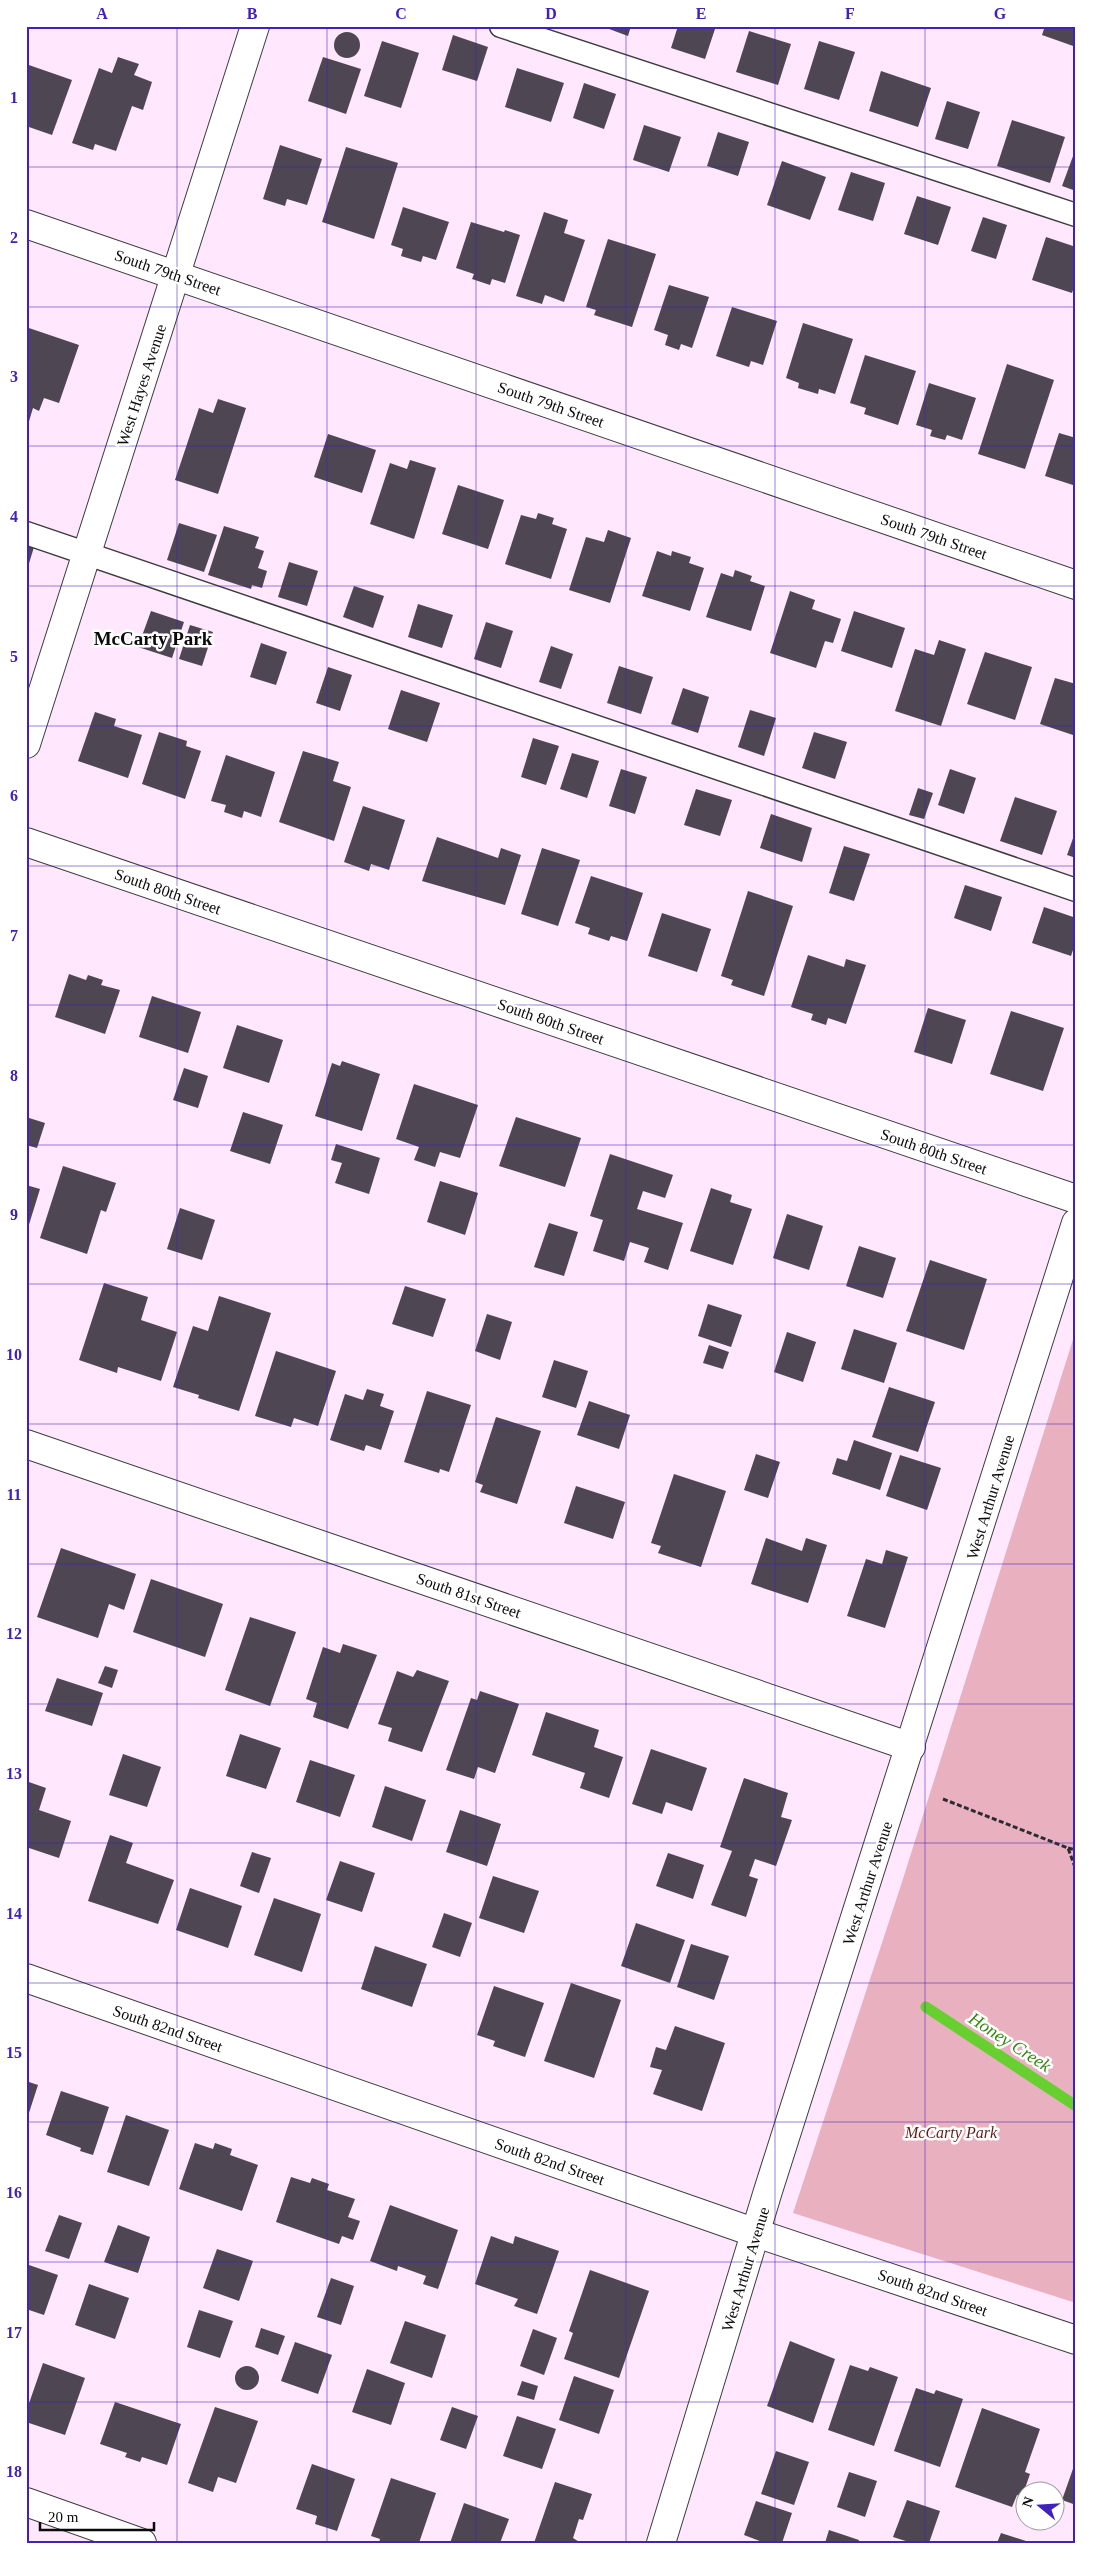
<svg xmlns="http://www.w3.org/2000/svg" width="1102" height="2569" viewBox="0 0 1102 2569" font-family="Georgia,serif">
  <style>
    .green { fill: #e9b1c0 }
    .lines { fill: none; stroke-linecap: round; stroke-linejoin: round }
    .stream { stroke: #68cf31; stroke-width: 11 }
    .building { fill: #4e4653 }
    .service-casing { stroke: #3d3d3d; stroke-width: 25 }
    .minor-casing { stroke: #3d3d3d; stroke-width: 30 }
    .path { stroke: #2c2c2c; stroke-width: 3; stroke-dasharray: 5 2.5; stroke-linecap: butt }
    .service { stroke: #fff; stroke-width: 22 }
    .minor { stroke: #fff; stroke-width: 28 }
    .grid { fill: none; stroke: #4121bb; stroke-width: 1; stroke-opacity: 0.55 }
    .labels { text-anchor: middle; stroke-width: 5; stroke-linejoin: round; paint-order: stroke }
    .street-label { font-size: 16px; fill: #0a0a0a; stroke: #fff }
    .park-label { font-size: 16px; font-style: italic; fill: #611e1b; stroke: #fff }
    .water-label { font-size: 18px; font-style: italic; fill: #368713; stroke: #fff }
    .quarter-label { font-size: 19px; font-weight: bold; fill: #0a0a0a; stroke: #fff }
    .neatline { fill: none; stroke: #4121bb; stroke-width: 2 }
    .grid-label { font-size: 16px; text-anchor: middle; font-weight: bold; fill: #4121bb }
  </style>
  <rect width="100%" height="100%" fill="#ffe7fe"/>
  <path class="green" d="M1076 1330V2303L793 2213 902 1882Z"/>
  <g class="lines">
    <path class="stream" d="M926 2007 1076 2106"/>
  </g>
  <g class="building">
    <path d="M601 26H631L628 36Z"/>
    <path d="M678 26H716L705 59 671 48Z"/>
    <path d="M1045 26H1076V47L1042 35Z"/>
    <path d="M749 31 791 44 778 85 736 72Z"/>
    <circle cx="347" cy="45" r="13"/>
    <path d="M453 35 488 47 477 81 442 70Z"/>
    <path d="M382 41 419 53 401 108 364 96Z"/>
    <path d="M819 41 855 52 839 100 804 89Z"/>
    <path d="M118 57 139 64 134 75 152 82 143 110 132 106 116 151 95 144 93 150 72 143 99 68 112 73Z"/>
    <path d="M323 57 361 69 346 114 308 101Z"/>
    <path d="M26 64 72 80 52 135 26 126Z"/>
    <path d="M517 68 564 83 551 122 505 107Z"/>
    <path d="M881 71 931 88 918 127 869 111Z"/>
    <path d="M584 83 616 94 604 129 573 118Z"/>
    <path d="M947 101 980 112 968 149 935 139Z"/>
    <path d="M1012 120 1065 137 1050 183 997 166Z"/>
    <path d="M644 125 681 137 669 172 633 160Z"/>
    <path d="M718 132 749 142 738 176 707 166Z"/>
    <path d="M280 145 322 159 307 205 287 199 285 206 263 199Z"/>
    <path d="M346 147 398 163 374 239 322 222Z"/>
    <path d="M1076 148V191L1062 186Z"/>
    <path d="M782 161 826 177 810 220 767 205Z"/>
    <path d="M851 172 885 183 873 221 838 210Z"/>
    <path d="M917 196 951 207 938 245 904 234Z"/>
    <path d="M403 207 449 222 436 260 423 256 421 262 401 256 403 249 391 245Z"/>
    <path d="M544 212 568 220 564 233 585 240 564 302 545 295 542 304 516 296Z"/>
    <path d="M983 217 1007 225 996 259 971 251Z"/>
    <path d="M471 222 504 232 505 230 520 235 505 283 492 279 490 285 472 279 474 274 456 268Z"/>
    <path d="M1046 237 1076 247V281L1072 293 1032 280Z"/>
    <path d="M608 239 656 254 632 327 594 315 596 310 586 307Z"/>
    <path d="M669 285 709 297 692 348 681 344 679 350 665 345 668 335 654 330Z"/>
    <path d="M732 307 777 321 763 365 751 361 749 367 716 356Z"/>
    <path d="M803 323 853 339 835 394 819 389 818 394 798 388 799 383 786 378Z"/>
    <path d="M26 327 79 345 59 403 44 398 39 411 33 408 27 428Z"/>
    <path d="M865 355 916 371 898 425 864 414 866 408 850 403Z"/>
    <path d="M1007 364 1054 380 1025 469 978 454Z"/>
    <path d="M929 383 976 398 962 440 947 435 945 440 930 436 932 430 916 425Z"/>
    <path d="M218 399 246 408 218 494 175 480 199 408 213 413Z"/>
    <path d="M1059 433 1076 438V486L1045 476Z"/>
    <path d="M328 434 376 450 362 493 314 477Z"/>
    <path d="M410 460 436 468 414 539 370 524 390 463 407 469Z"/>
    <path d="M458 485 504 500 488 549 442 534Z"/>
    <path d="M538 513 554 518 552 524 567 529 551 579 505 564 521 515 536 519Z"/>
    <path d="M179 523 217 535 204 572 167 560Z"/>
    <path d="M224 526 259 537 255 548 264 551 258 568 267 571 262 588 252 585 251 589 208 575Z"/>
    <path d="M608 530 631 538 610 603 569 590 586 537 604 542Z"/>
    <path d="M26 544 34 547 27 570H26Z"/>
    <path d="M657 551 671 556 672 551 691 557 689 563 704 568 690 611 642 596Z"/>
    <path d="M289 562 318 571 307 606 278 597Z"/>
    <path d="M735 570 752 576 750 581 765 586 751 631 706 617 721 573 733 577Z"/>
    <path d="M354 586 384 596 373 628 343 617Z"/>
    <path d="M790 591 815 600 812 609 841 619 833 643 825 641 816 668 770 653Z"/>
    <path d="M418 604 453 615 442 648 408 637Z"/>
    <path d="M151 611 184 622 172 658 138 647Z"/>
    <path d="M854 611 905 628 892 668 841 651Z"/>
    <path d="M486 622 513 631 501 668 474 659Z"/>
    <path d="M190 625 213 632 202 666 179 659Z"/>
    <path d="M939 640 966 649 941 726 895 711 915 649 934 655Z"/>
    <path d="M261 643 287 652 276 685 250 677Z"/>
    <path d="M551 646 573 654 561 689 539 682Z"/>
    <path d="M985 652 1032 667 1015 720 967 704Z"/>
    <path d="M619 666 653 677 641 714 607 703Z"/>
    <path d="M328 667 352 675 340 711 316 703Z"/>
    <path d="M1055 678 1076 684V736L1040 724Z"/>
    <path d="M683 688 709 697 698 733 671 724Z"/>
    <path d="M401 690 440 703 427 742 388 729Z"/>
    <path d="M750 710 776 718 764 756 738 747Z"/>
    <path d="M95 712 116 719 114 726 142 735 128 778 78 761Z"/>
    <path d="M159 732 187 741 186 746 201 751 185 799 142 784Z"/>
    <path d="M814 732 847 742 835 779 802 768Z"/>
    <path d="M533 738 559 746 546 785 521 777Z"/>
    <path d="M303 751 339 762 333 781 351 787 334 841 279 822Z"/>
    <path d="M572 753 599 761 587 798 560 789Z"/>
    <path d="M226 755 275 772 261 817 244 811 242 818 224 812 226 805 211 801Z"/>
    <path d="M621 769 647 777 635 814 609 806Z"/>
    <path d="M950 769 976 778 964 814 938 805Z"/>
    <path d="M918 788 933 793 924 819 909 815Z"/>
    <path d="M696 789 732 800 720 836 684 825Z"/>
    <path d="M1015 797 1057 811 1042 855 1000 841Z"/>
    <path d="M363 806 405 820 389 870 371 864 369 871 344 862Z"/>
    <path d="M771 814 812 828 802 862 760 848Z"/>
    <path d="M1076 830V858L1067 855Z"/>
    <path d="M437 837 498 858 501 848 521 855 505 905 422 881Z"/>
    <path d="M844 846 870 854 854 901 829 893Z"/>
    <path d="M542 848 580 860 558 926 521 914Z"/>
    <path d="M591 876 643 893 627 941 611 936 609 941 588 934 590 928 575 923Z"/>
    <path d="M965 885 1002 897 991 931 954 918Z"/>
    <path d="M748 891 793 906 764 996 731 985 733 980 721 976Z"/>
    <path d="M1044 907 1076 918V941L1071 956 1032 943Z"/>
    <path d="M662 913 711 929 697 972 648 956Z"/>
    <path d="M808 955 844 967 846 959 866 965 846 1024 828 1018 826 1025 811 1020 813 1014 791 1007Z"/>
    <path d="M69 974 86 980 88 975 103 980 101 985 120 990 105 1034 55 1017Z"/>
    <path d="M152 996 201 1012 188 1053 139 1037Z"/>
    <path d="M928 1008 966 1020 952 1064 914 1052Z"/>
    <path d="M1011 1011 1064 1028 1043 1091 990 1074Z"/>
    <path d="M237 1025 283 1040 269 1083 223 1068Z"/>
    <path d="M342 1061 380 1074 362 1131 315 1116 332 1063 340 1066Z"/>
    <path d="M184 1068 208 1076 198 1108 173 1100Z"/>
    <path d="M414 1084 478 1105 460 1158 440 1152 435 1167 414 1160 419 1147 396 1139Z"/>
    <path d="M243 1112 283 1125 270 1164 230 1151Z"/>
    <path d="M26 1117 45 1123 37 1148 26 1145Z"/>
    <path d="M516 1117 581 1138 565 1187 499 1166Z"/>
    <path d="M336 1144 380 1158 369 1194 335 1183 342 1163 331 1160Z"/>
    <path d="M610 1154 673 1175 665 1198 643 1191 637 1209 683 1223 668 1270 644 1262 649 1248 630 1242 624 1261 593 1251 603 1220 590 1216Z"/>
    <path d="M63 1166 116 1183 106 1212 101 1210 87 1254 40 1238Z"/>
    <path d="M440 1181 478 1193 465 1235 427 1222Z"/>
    <path d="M26 1185 40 1189 27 1231H26Z"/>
    <path d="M711 1188 732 1195 730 1202 752 1209 733 1265 690 1251Z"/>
    <path d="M180 1208 215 1220 202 1260 167 1249Z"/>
    <path d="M787 1214 823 1226 809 1270 773 1258Z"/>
    <path d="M549 1223 578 1232 564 1276 534 1267Z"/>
    <path d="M859 1246 896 1258 883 1298 846 1286Z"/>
    <path d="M930 1260 987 1279 964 1350 906 1331Z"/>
    <path d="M104 1283 148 1297 141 1320 177 1332 161 1381 118 1367 117 1373 79 1360Z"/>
    <path d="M405 1286 446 1299 433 1337 392 1324Z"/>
    <path d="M219 1296 271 1313 239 1411 198 1398 199 1395 173 1387 193 1326 208 1331Z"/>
    <path d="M708 1304 742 1315 731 1347 698 1336Z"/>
    <path d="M487 1314 512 1322 500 1360 475 1351Z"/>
    <path d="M854 1329 897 1343 884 1383 841 1369Z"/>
    <path d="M787 1332 816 1342 803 1382 774 1372Z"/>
    <path d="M709 1345 729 1352 723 1369 703 1363Z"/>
    <path d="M276 1351 336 1371 318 1426 294 1418 291 1427 255 1416Z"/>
    <path d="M554 1360 588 1371 576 1408 542 1397Z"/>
    <path d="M889 1387 935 1402 918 1452 872 1437Z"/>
    <path d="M367 1389 384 1394 380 1406 394 1411 381 1450 366 1445 364 1451 330 1440 345 1394 363 1400Z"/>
    <path d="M427 1391 471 1405 449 1472 440 1469 439 1473 404 1462Z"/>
    <path d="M589 1401 630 1415 619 1449 577 1435Z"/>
    <path d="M496 1417 541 1431 517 1504 480 1492 483 1485 475 1482Z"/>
    <path d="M854 1440 892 1453 880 1490 832 1474 837 1458 847 1461Z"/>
    <path d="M756 1454 780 1462 768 1498 744 1490Z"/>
    <path d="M900 1455 941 1468 927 1510 886 1496Z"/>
    <path d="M674 1474 726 1491 701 1567 658 1553 661 1546 651 1543Z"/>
    <path d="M576 1486 625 1502 613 1539 564 1523Z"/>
    <path d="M766 1538 802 1551 806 1538 827 1545 808 1603 751 1584Z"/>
    <path d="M61 1548 136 1574 124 1610 109 1604 98 1638 37 1617Z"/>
    <path d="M886 1550 908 1557 885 1628 847 1616 866 1559 882 1564Z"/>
    <path d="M151 1579 223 1604 205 1657 133 1632Z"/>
    <path d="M250 1617 296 1632 270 1706 225 1690Z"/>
    <path d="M343 1644 377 1655 348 1729 313 1717 317 1703 306 1699 323 1647 340 1653Z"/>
    <path d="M105 1666 118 1670 112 1688 98 1683Z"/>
    <path d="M417 1670 449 1681 422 1752 388 1741 392 1728 378 1724 397 1671 413 1677Z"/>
    <path d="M57 1678 103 1693 92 1726 45 1711Z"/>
    <path d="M480 1691 519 1704 495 1773 478 1767 474 1779 446 1770 471 1698 477 1700Z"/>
    <path d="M546 1712 599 1730 594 1747 623 1757 609 1798 580 1788 585 1773 532 1755Z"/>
    <path d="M240 1734 281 1748 266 1789 226 1776Z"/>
    <path d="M651 1749 707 1768 692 1811 666 1802 662 1814 632 1804Z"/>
    <path d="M123 1754 161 1767 147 1807 109 1795Z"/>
    <path d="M310 1760 355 1775 340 1817 296 1802Z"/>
    <path d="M744 1778 788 1793 781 1817 792 1820 776 1866 755 1859 749 1876 758 1879 746 1917 711 1905 732 1851 720 1847Z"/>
    <path d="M26 1781 46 1788 39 1810 71 1821 59 1858 26 1847Z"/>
    <path d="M385 1786 426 1800 412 1841 372 1827Z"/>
    <path d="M460 1810 501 1824 487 1866 446 1852Z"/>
    <path d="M110 1835 133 1843 126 1863 174 1880 158 1924 88 1901Z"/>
    <path d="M252 1852 271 1858 259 1893 240 1886Z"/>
    <path d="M668 1853 704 1865 693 1899 656 1886Z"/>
    <path d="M340 1861 375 1873 362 1912 326 1900Z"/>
    <path d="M493 1876 539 1891 524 1933 479 1918Z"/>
    <path d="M190 1888 242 1906 228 1948 176 1930Z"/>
    <path d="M274 1898 321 1914 302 1972 254 1955Z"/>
    <path d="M444 1913 472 1923 460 1957 432 1947Z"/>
    <path d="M636 1923 685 1940 670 1983 621 1966Z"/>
    <path d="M691 1944 729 1956 714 2000 677 1987Z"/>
    <path d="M375 1946 427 1964 412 2007 361 1989Z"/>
    <path d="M571 1983 621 2000 594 2078 544 2061Z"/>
    <path d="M494 1986 544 2003 525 2057 493 2046 495 2041 477 2035Z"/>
    <path d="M675 2026 725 2043 702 2111 653 2094 662 2070 650 2067 656 2047 666 2050Z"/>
    <path d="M26 2081 38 2085 27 2119H26Z"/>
    <path d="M61 2091 109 2107 93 2155 80 2151 81 2148 46 2135Z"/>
    <path d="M126 2115 169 2130 149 2186 107 2172Z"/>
    <path d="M195 2143 213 2149 215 2143 232 2149 230 2155 258 2165 242 2211 179 2189Z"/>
    <path d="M291 2177 310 2183 312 2178 329 2184 327 2190 355 2199 348 2217 360 2221 353 2240 342 2236 339 2244 276 2222Z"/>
    <path d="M390 2205 458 2230 438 2289 423 2284 426 2276 398 2266 397 2271 370 2261Z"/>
    <path d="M59 2215 82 2223 69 2259 45 2251Z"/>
    <path d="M118 2225 150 2237 138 2273 104 2262Z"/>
    <path d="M491 2236 513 2244 515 2236 559 2251 537 2314 514 2306 518 2299 475 2284Z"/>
    <path d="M217 2249 253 2261 239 2301 203 2288Z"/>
    <path d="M26 2264 58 2275 44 2315 26 2309Z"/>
    <path d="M590 2270 649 2291 619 2378 564 2359 573 2333 569 2331Z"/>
    <path d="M331 2278 354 2286 341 2325 317 2317Z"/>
    <path d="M89 2284 129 2298 115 2339 75 2325Z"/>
    <path d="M199 2310 233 2321 220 2358 187 2347Z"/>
    <path d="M405 2321 446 2335 432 2378 390 2363Z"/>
    <path d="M261 2328 285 2336 278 2355 255 2347Z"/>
    <path d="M533 2329 557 2338 544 2375 520 2366Z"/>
    <path d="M790 2341 835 2359 813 2423 767 2406Z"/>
    <path d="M295 2342 332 2355 318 2394 281 2381Z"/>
    <path d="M43 2363 85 2378 65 2435 26 2422V2412Z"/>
    <path d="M850 2365 868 2371 870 2367 898 2377 874 2446 828 2430Z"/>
    <circle cx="247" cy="2378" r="12"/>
    <path d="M367 2369 405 2383 391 2425 352 2412Z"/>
    <path d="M574 2376 614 2390 599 2434 559 2420Z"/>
    <path d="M522 2381 538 2386 534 2400 517 2395Z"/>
    <path d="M916 2388 934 2394 936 2390 963 2399 940 2467 894 2451Z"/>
    <path d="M115 2402 181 2424 167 2465 142 2457 140 2462 125 2457 127 2453 100 2444Z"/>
    <path d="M215 2407 258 2421 236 2483 218 2477 213 2492 188 2483Z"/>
    <path d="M452 2407 478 2416 466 2449 440 2440Z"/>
    <path d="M982 2408 1040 2429 1025 2472 1030 2474 1022 2497 1017 2495 1012 2507 955 2487Z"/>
    <path d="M517 2416 556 2429 542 2469 503 2456Z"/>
    <path d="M776 2451 809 2462 794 2505 761 2494Z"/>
    <path d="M1075 2463H1076V2505L1062 2500Z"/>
    <path d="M312 2464 355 2479 337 2531 315 2524 317 2516 296 2509Z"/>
    <path d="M849 2472 877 2481 865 2517 837 2507Z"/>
    <path d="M391 2478 436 2493 419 2543H379L380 2539 371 2536Z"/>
    <path d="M555 2482 592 2494 583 2520 579 2519 573 2538 581 2543H534Z"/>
    <path d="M907 2500 940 2511 929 2543H912L893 2537Z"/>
    <path d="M756 2501 792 2513 782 2543H765L744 2535Z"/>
    <path d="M464 2503 509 2519 500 2543H450Z"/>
    <path d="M829 2530 859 2540 858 2543H825Z"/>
    <path d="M1001 2533 1029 2542V2543H997Z"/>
  </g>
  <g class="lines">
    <g class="service-casing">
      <g id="service">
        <path d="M501 26 1076 215"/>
        <path d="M26 533 1076 890"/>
      </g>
    </g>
    <g class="minor-casing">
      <g id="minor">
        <path d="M26 224 1076 585"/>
        <path d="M26 744 255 26"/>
        <path d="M26 842 1076 1199"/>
        <path d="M26 1444 911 1747"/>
        <path d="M26 1978 756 2233 1076 2340"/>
        <path d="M26 2502 142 2543"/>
        <path d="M661 2543 768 2191 1076 1223"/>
      </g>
    </g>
    <g class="path">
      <path d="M943 1799 1068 1848 1076 1870"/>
      <path d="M1068 1848 1076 1850"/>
    </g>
    <use href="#service" class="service"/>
    <use href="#minor" class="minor"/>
  </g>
  <path class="grid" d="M177 26V2543M327 26V2543M476 26V2543M626 26V2543M775 26V2543M925 26V2543M26 167H1076M26 307H1076M26 446H1076M26 586H1076M26 726H1076M26 866H1076M26 1005H1076M26 1145H1076M26 1284H1076M26 1424H1076M26 1564H1076M26 1704H1076M26 1843H1076M26 1983H1076M26 2122H1076M26 2262H1076M26 2402H1076"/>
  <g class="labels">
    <g class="street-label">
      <text transform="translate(168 272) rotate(19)" y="6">South 79th Street</text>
      <text transform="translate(141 385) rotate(-72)" y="6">West Hayes Avenue</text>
      <text transform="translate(551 404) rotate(19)" y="6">South 79th Street</text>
      <text transform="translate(934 536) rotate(19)" y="6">South 79th Street</text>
      <text transform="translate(168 891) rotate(19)" y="6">South 80th Street</text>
      <text transform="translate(551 1021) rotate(19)" y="6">South 80th Street</text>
      <text transform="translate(934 1151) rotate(19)" y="6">South 80th Street</text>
      <text transform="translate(990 1497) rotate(-73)" y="6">West Arthur Avenue</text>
      <text transform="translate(469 1595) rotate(19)" y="6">South 81st Street</text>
      <text transform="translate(867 1883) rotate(-72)" y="6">West Arthur Avenue</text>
      <text transform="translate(168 2028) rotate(19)" y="6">South 82nd Street</text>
      <text transform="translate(550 2161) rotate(19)" y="6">South 82nd Street</text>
      <text transform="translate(745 2269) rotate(-73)" y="6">West Arthur Avenue</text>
      <text transform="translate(933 2292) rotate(19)" y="6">South 82nd Street</text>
    </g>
    <g class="park-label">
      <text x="951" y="2138">McCarty Park</text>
    </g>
    <g class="water-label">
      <text transform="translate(1010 2042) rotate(33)" y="6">Honey Creek</text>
    </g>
    <g class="quarter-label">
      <text x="153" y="645">McCarty Park</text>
    </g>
  </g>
  <rect width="1102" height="2569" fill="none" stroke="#ffffff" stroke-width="55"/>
  <g transform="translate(1040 2506) rotate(288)"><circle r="24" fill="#ffffff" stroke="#9d9d9d"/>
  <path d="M0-4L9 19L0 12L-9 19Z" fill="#4121bb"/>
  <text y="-8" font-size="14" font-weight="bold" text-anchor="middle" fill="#0a0a0a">N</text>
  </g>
  <path d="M40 2522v8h114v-8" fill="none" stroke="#0a0a0a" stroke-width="2.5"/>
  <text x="48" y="2522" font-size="15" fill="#0a0a0a" stroke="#ffffff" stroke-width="4" paint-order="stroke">20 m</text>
  <rect x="28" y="28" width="1046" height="2514" class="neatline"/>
  <g class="grid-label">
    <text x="102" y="19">A</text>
    <text x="252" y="19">B</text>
    <text x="401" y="19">C</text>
    <text x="551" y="19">D</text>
    <text x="701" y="19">E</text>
    <text x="850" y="19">F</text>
    <text x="1000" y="19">G</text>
    <text x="14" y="103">1</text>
    <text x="14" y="243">2</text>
    <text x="14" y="382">3</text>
    <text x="14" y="522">4</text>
    <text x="14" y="662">5</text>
    <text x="14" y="801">6</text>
    <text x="14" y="941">7</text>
    <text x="14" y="1081">8</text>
    <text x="14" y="1220">9</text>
    <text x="14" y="1360">10</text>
    <text x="14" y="1500">11</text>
    <text x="14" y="1639">12</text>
    <text x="14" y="1779">13</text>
    <text x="14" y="1919">14</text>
    <text x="14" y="2058">15</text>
    <text x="14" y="2198">16</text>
    <text x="14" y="2338">17</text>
    <text x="14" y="2477">18</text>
  </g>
</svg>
